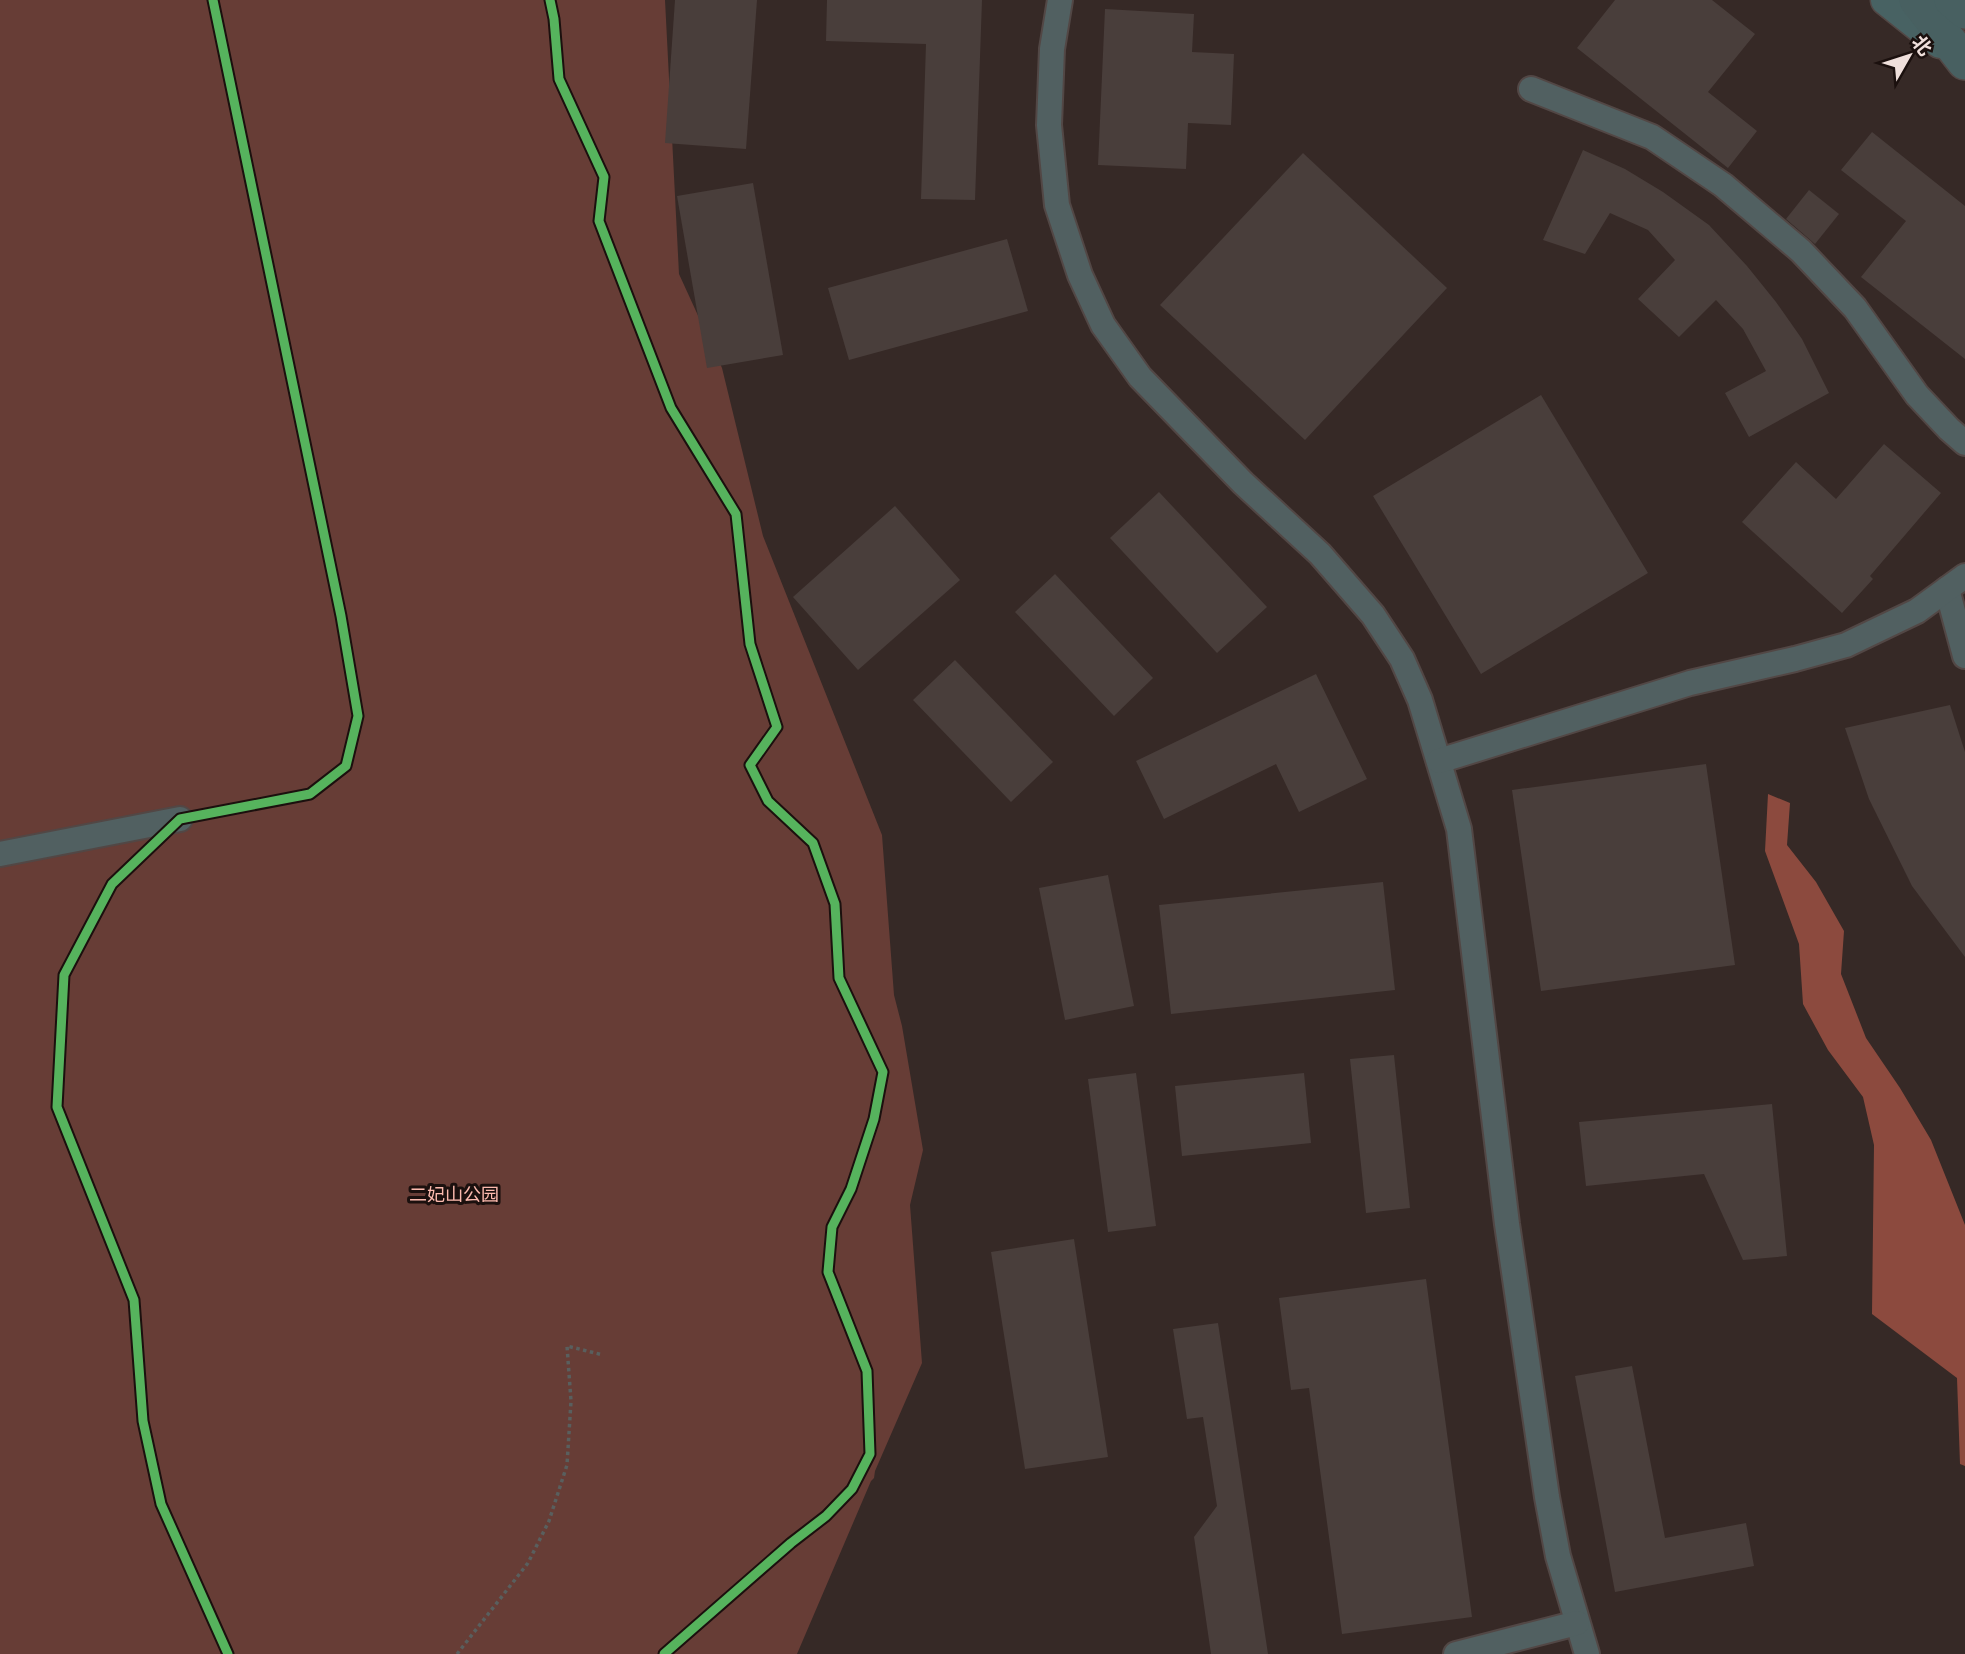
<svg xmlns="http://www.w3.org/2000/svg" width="1965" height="1654" viewBox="0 0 1965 1654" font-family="'Fira Sans Condensed','Noto Sans SC',sans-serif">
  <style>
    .green { fill: #673d36 }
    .water { fill: #8c4a3e }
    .building { fill: #493e3b }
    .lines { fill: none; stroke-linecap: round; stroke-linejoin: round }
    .minor-casing { stroke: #524745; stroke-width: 28 }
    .major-casing { stroke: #524745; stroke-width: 33 }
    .highway-casing { stroke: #524745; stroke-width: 38 }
    .path { stroke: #595f5e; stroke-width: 3.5; stroke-dasharray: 3.5 3.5; stroke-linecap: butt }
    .minor { stroke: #516061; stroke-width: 24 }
    .major { stroke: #486263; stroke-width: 30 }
    .highway { stroke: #486061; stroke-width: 35 }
    .cycleway-casing { stroke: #1b100e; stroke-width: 13 }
    .cycleway { stroke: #56b35d; stroke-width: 9 }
    .labels { text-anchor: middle; stroke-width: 6; stroke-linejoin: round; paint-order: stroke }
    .park-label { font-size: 18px; fill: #fcbaae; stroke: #1b100e }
  </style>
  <rect width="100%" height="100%" fill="#362926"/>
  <path class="green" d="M0 0H665L679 274 722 368 763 536 882 835 894 995 902 1026 923 1150 910 1205 922 1363 875 1471 874 1478 871 1481 797 1654H0Z"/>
  <path class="water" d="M1768 794 1790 803 1787 845 1816 882 1844 931 1841 974 1866 1038 1900 1088 1931 1140 1965 1225V1466L1960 1464 1957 1378 1872 1314 1874 1145 1863 1097 1828 1050 1803 1004 1799 944 1765 851Z"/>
  <g class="building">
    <path d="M675 0H757L746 149 665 143Z"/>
    <path d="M827 0H982L975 200 921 199 926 44 826 41Z"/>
    <path d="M1615 0H1712L1755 34 1708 92 1757 131 1728 168 1577 48Z"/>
    <path d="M1105 9 1194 14 1192 52 1234 54 1231 125 1188 123 1186 169 1098 165Z"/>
    <path d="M1872 132 1965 206V359L1861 277 1906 221 1841 170Z"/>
    <path d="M1583 150 1625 169 1663 192 1709 225 1747 266 1776 302 1802 339 1829 393 1749 437 1725 393 1766 371 1743 329 1716 300 1679 337 1638 299 1675 260 1648 230 1610 213 1585 254 1543 240Z"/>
    <path d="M1303 153 1447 288 1305 440 1160 305Z"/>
    <path d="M753 183 783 355 707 368 677 196Z"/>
    <path d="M1809 190 1839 214 1815 244 1786 219Z"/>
    <path d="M1007 239 1028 311 849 360 828 288Z"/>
    <path d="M1541 395 1648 573 1481 674 1373 496Z"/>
    <path d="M1884 444 1941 493 1870 576 1873 579 1842 613 1742 522 1796 462 1836 499Z"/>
    <path d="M1159 492 1267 607 1217 653 1110 538Z"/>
    <path d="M895 506 960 580 858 670 793 597Z"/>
    <path d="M1055 574 1153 678 1114 716 1015 612Z"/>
    <path d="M955 660 1053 762 1011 802 913 700Z"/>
    <path d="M1316 674 1367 779 1299 812 1276 764 1164 819 1136 761Z"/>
    <path d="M1950 705 1965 752V957L1912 886 1869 799 1845 728Z"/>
    <path d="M1706 764 1735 965 1541 991 1512 790Z"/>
    <path d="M1108 875 1134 1006 1065 1020 1039 888Z"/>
    <path d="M1383 882 1395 990 1171 1014 1159 905Z"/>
    <path d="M1394 1055 1410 1208 1366 1213 1350 1059Z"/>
    <path d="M1136 1073 1156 1226 1108 1232 1088 1079Z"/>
    <path d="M1304 1073 1311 1143 1182 1156 1175 1086Z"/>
    <path d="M1772 1104 1787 1256 1743 1260 1704 1174 1586 1186 1579 1122Z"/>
    <path d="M1074 1239 1108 1457 1025 1469 991 1252Z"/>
    <path d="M1426 1279 1472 1617 1342 1634 1309 1388 1291 1390 1279 1298Z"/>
    <path d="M1218 1323 1268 1654H1211L1194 1537 1217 1506 1203 1417 1187 1419 1173 1329Z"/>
    <path d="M1632 1366 1665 1538 1746 1523 1754 1566 1615 1592 1575 1376Z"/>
  </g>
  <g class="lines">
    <g class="minor-casing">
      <g id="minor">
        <path d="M1060 0 1052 49 1049 125 1057 205 1080 275 1103 325 1140 377 1243 483 1320 554 1373 615 1402 659 1420 700 1459 829 1507 1224 1547 1497 1558 1556 1587 1654"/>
        <path d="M1531 89 1652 137 1723 185 1801 251 1855 308 1917 395 1949 429 1965 443"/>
        <path d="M1947 589 1965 656"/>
        <path d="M1439 761 1690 683 1795 659 1846 645 1917 611 1965 576"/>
        <path d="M0 854 180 819"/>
        <path d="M1456 1654 1577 1623"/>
      </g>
    </g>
    <g class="major-casing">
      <path id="major" d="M1886 0 1940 43"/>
    </g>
    <g class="highway-casing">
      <g id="highway">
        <path d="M1917 0 1965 62"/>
        <path d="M1952 0 1965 11"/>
      </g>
    </g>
    <path class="path" d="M457 1654 528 1563 549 1521 567 1465 571 1401 567 1346 603 1355"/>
    <use href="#minor" class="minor"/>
    <use href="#major" class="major"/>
    <use href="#highway" class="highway"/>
    <g class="cycleway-casing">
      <g id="cycleway">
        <path d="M213 0 341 616 358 716 346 766 310 794 180 819 112 884 64 975 57 1107 134 1300 143 1421 161 1504 228 1654"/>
        <path d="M550 0 554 19 559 79 604 177 599 221 671 408 736 514 750 644 777 727 750 765 768 801 813 843 835 904 839 978 883 1072 874 1119 851 1189 832 1227 828 1272 867 1371 870 1454 852 1489 826 1516 791 1543 664 1654"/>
      </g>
    </g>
    <use href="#cycleway" class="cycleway"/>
  </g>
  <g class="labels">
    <g class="park-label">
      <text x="454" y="1201">二妃山公园</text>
    </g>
  </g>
  <g transform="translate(1909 56) rotate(51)" stroke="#1b100e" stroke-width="5" paint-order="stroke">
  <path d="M0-5L12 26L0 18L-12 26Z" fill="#efdfdb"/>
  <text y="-10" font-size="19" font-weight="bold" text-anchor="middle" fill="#efdfdb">北</text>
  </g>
</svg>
